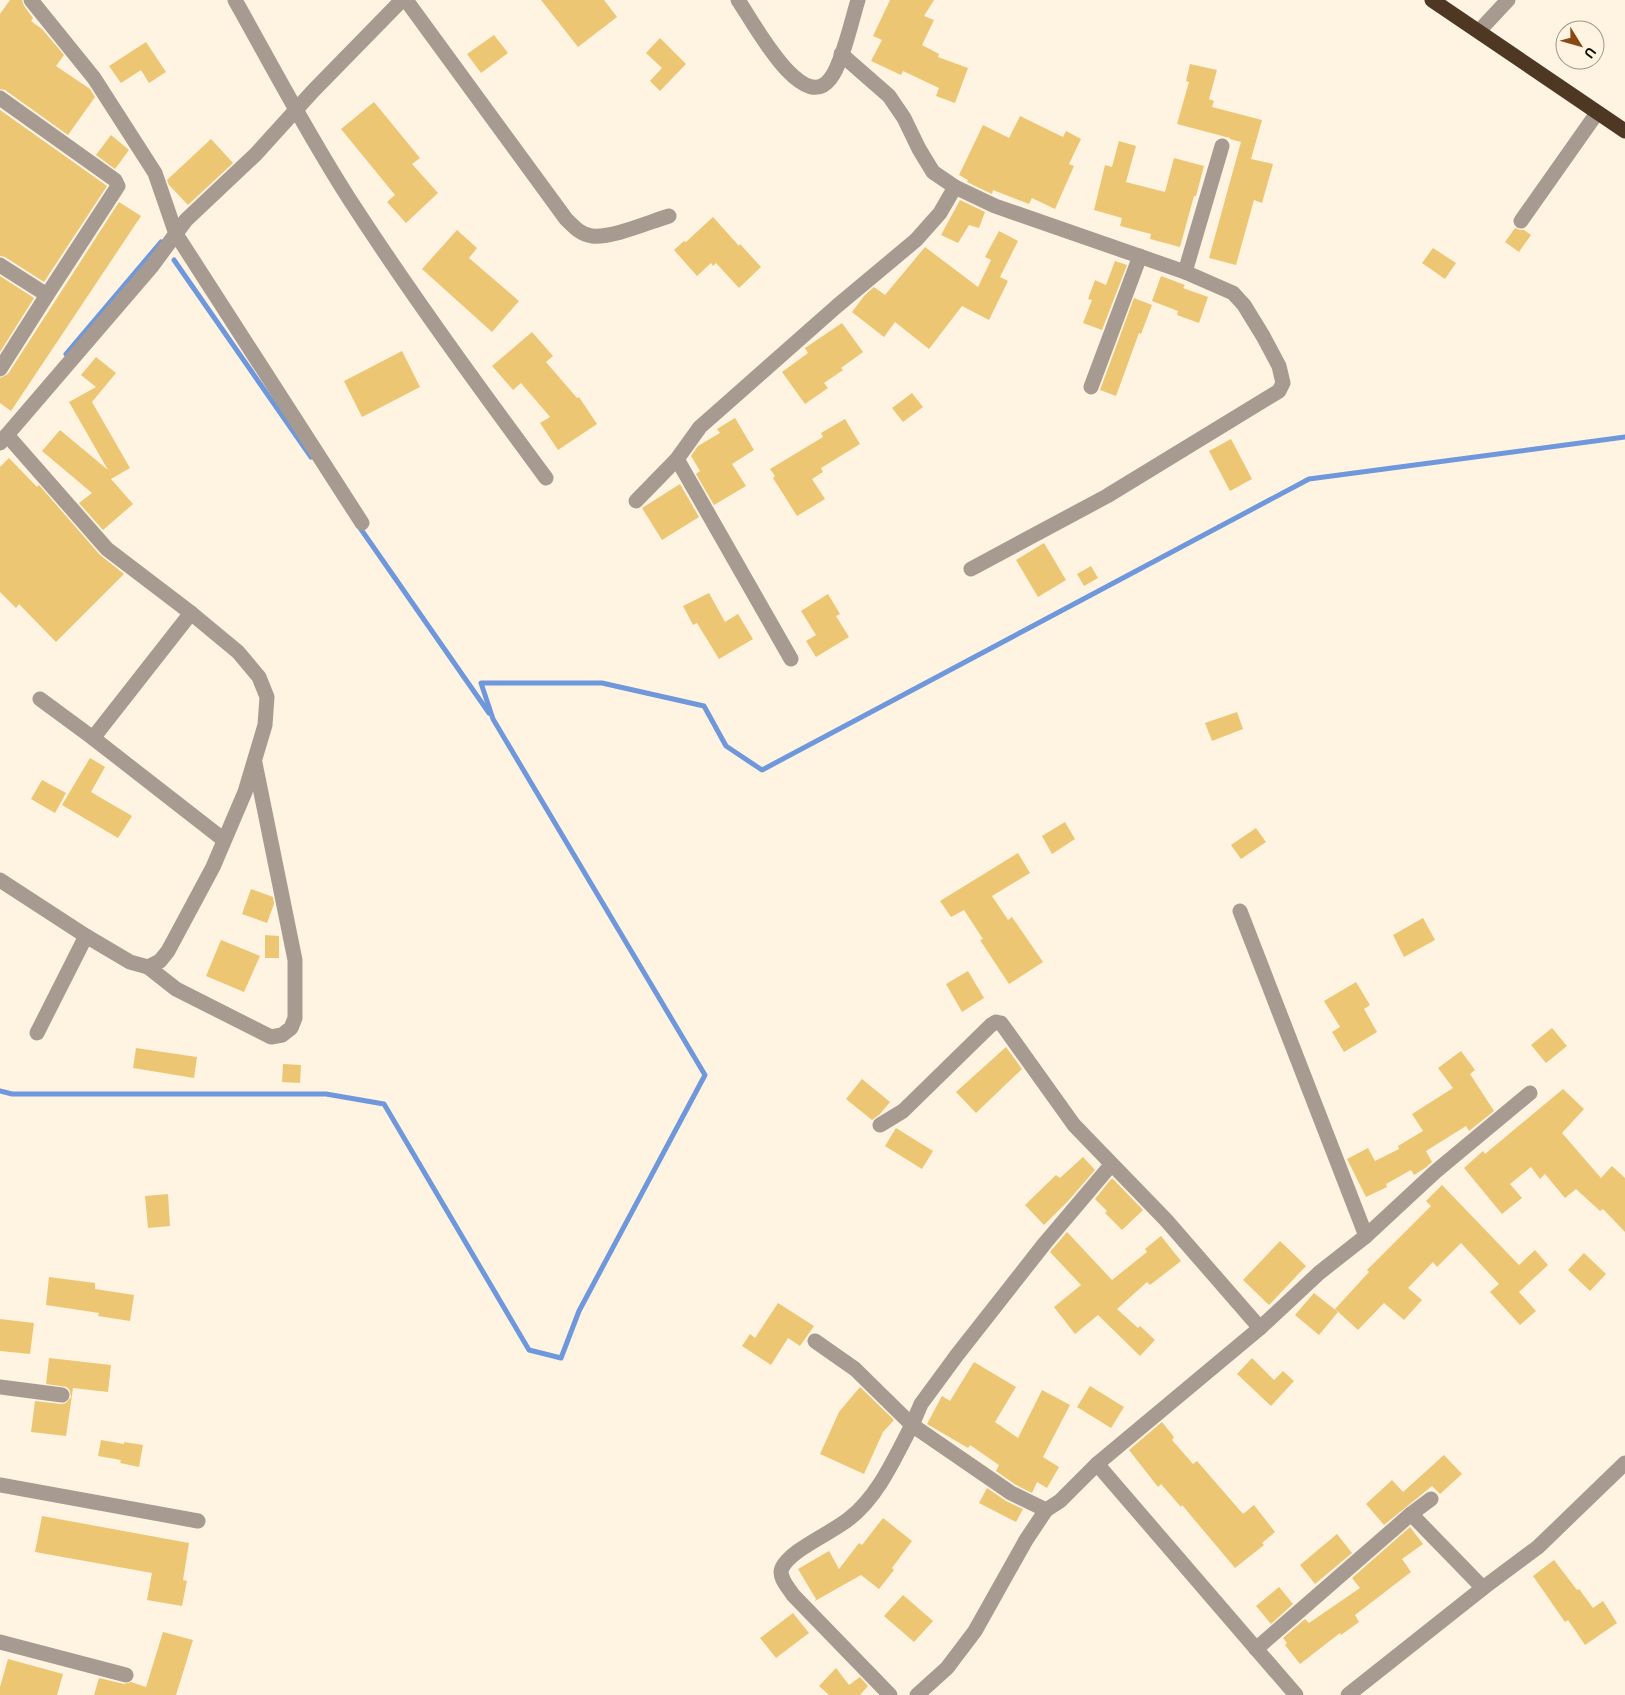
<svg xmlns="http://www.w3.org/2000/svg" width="1625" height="1695" viewBox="0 0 1625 1695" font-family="Ubuntu,sans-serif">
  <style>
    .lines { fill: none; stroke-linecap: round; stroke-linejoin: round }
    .stream { stroke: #6f97db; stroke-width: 5 }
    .building { fill: #edc674 }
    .minor { stroke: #a79b91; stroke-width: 15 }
    .highway { stroke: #4e3824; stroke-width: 15 }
  </style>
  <rect width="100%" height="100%" fill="#fef4e1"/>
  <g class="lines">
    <g class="stream">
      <path d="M174 260 311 457"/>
      <path d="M66 354 161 242"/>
      <path d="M358 525 489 713"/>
      <path d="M0 1091 12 1094H326L384 1104 529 1350 561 1358 579 1311 705 1075 493 719 481 683H602L704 706 726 746 762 770 1309 479 1625 437"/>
    </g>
  </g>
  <g class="building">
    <path d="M10 0H22L24 6 33 18 31 21 42 29 64 55 56 66 90 89 95 97 68 135 5 90 0 89V14Z"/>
    <path d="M541 0H604L617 17 578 47Z"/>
    <path d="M890 0H934L924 16 934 20 922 45 939 54 938 57 968 68 955 103 936 96 939 88 903 71 901 75 871 61 882 40 873 36Z"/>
    <path d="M494 35 508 53 481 73 467 54Z"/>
    <path d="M660 38 686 64 660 91 650 81 662 68 646 53Z"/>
    <path d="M146 42 166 72 149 83 141 70 121 83 109 66Z"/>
    <path d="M1190 64 1217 70 1209 99 1214 101 1212 107 1262 120 1251 159 1273 164 1262 203 1254 200 1236 265 1209 258 1241 142 1230 139V138L1177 124 1189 82 1186 81Z"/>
    <path d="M374 102 420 158 412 164 438 193 406 223 387 202 395 195 341 129Z"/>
    <path d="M0 110 107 186 44 282 5 257 0 256Z"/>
    <path d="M1020 116 1063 137 1066 131 1081 139 1069 164 1074 166 1055 209 1032 198 1029 204 993 190 992 194 967 182 968 180 959 175 983 125 1009 138Z"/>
    <path d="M111 135 129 150 115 169 96 155Z"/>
    <path d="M211 139 233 163 188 205 169 185 167 180Z"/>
    <path d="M1119 141 1136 146 1126 182 1165 192 1174 158 1204 166 1196 196H1194L1180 247 1150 239 1151 234 1120 226 1122 218 1094 210 1105 165 1112 167Z"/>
    <path d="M960 200 985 212 979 228 969 225 958 243 941 235Z"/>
    <path d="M119 202 141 216 11 411 0 403V378L8 374Z"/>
    <path d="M713 217 739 246 740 244 761 267 739 288 716 263 713 266 711 263 697 276 674 250 684 241 686 242Z"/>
    <path d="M1515 228 1520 230H1524L1531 235 1519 252 1505 242Z"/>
    <path d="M457 230 477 248 469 258 519 301 492 332 422 269Z"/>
    <path d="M999 231 1018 241 1000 277 1008 281 989 320 962 306 929 349 895 322 884 337 852 312 864 296 874 287 885 295 925 247 978 287 991 260 985 257Z"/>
    <path d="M1433 248 1456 263 1445 279 1422 263Z"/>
    <path d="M1115 261 1127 265 1102 330 1083 323 1092 300 1088 299 1095 280 1106 285Z"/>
    <path d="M0 276 34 298 0 352Z"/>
    <path d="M1161 276 1185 285 1183 288 1208 297 1199 323 1177 315 1178 311 1152 301Z"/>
    <path d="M1134 298 1152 305 1141 334 1139 333 1116 396 1100 390Z"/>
    <path d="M842 323 863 352 841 368 843 370 824 383 828 388 805 404 782 372 808 353 805 348Z"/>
    <path d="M532 332 553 356 546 362 577 398 579 397 597 424 558 450 540 423 550 417 521 383 513 390 492 366Z"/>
    <path d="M402 351 420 387 362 417 344 381Z"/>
    <path d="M96 357 116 373 92 402 130 468 111 479 133 504 103 530 79 503 92 493 42 451 60 430 108 470 69 402 96 387 81 375Z"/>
    <path d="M912 393 923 407 903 422 892 408Z"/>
    <path d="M735 418 754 450 732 464 746 486 714 505 696 474 700 471 691 456 698 446 720 433 717 429Z"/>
    <path d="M845 419 860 444 821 468 823 472 812 479 825 499 797 516 773 478 775 476 770 469 823 437 821 433Z"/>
    <path d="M1231 439 1252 479 1230 491 1209 451Z"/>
    <path d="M9 458 37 487 39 485 100 555 124 574 56 642 19 604 16 608 0 592V467Z"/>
    <path d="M680 484 699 517 662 540 642 508Z"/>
    <path d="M1044 543 1066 580 1038 597 1016 560Z"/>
    <path d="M1091 566 1098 578 1084 586 1077 574Z"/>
    <path d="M709 593 725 622 738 614 753 639 719 659 697 623 693 625 683 606Z"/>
    <path d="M828 594 840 614 836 616 849 637 816 657 806 641 816 635 801 611Z"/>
    <path d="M1237 712 1243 729 1212 741 1205 723Z"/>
    <path d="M90 758 105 767 91 792 132 816 118 838 62 805Z"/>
    <path d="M42 780 66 793 55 813 31 799Z"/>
    <path d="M1065 822 1075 839 1052 854 1042 836Z"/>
    <path d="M1256 828 1266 842 1241 859 1231 845Z"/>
    <path d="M1018 853 1030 873 992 896 1008 920 1012 917 1043 962 1009 984 980 940 983 939 964 910 951 917 940 901Z"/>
    <path d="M251 889 273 897 274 904 267 923 242 914Z"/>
    <path d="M1423 918 1435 940 1404 957 1393 935Z"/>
    <path d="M265 935 279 936V958H265Z"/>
    <path d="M221 940 260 956 244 992 206 976Z"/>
    <path d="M968 971 984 998 962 1012 946 984Z"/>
    <path d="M1356 982 1370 1005 1364 1009 1377 1032 1344 1052 1332 1032 1340 1027 1324 1001Z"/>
    <path d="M1552 1028 1567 1046 1546 1063 1531 1045Z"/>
    <path d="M1006 1047 1022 1069 976 1113 956 1092Z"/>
    <path d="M136 1048 197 1057 194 1078 133 1068Z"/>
    <path d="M1461 1051 1475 1070 1470 1074 1494 1111 1469 1131 1466 1126 1426 1151 1432 1162 1425 1168 1414 1175 1411 1170 1386 1184 1387 1187 1366 1197 1347 1159 1368 1148 1375 1161 1399 1149 1398 1146 1423 1131 1412 1114 1453 1088 1438 1068Z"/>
    <path d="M283 1064 301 1065 300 1083 282 1082Z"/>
    <path d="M862 1079 890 1102 880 1114 872 1120 846 1099Z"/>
    <path d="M1563 1089 1584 1109 1562 1133 1601 1178 1612 1166 1625 1178V1232L1603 1209 1600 1211 1576 1189 1565 1198 1545 1174 1540 1179 1531 1167 1510 1184 1522 1198 1502 1214 1464 1168 1483 1151 1485 1154Z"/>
    <path d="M896 1128 933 1151 922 1169 885 1146Z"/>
    <path d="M1083 1157 1095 1170 1068 1201 1044 1225 1025 1205 1056 1175 1060 1178Z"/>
    <path d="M1112 1178 1143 1210 1122 1230 1105 1213 1107 1211 1095 1199Z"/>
    <path d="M1442 1185 1519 1265 1535 1250 1548 1265 1519 1292 1536 1311 1520 1325 1490 1292 1499 1284 1461 1243 1437 1267 1433 1262 1408 1288 1422 1300 1404 1320 1384 1303 1358 1330 1335 1309 1369 1272 1367 1270 1431 1206 1426 1201Z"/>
    <path d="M168 1194 170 1226 148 1228 145 1196Z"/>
    <path d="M1067 1232 1112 1280 1147 1252 1145 1249 1161 1236 1181 1261 1150 1285 1147 1282 1117 1309 1138 1328 1140 1326 1155 1340 1140 1356 1098 1315 1075 1334 1054 1307 1081 1285 1050 1252Z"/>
    <path d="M1280 1241 1306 1266 1269 1305 1243 1280Z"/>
    <path d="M1584 1253 1606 1274 1590 1291 1568 1270Z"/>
    <path d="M49 1277 95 1283V1289L134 1295 130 1321 98 1316 99 1313 46 1305Z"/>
    <path d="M1314 1293 1338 1312 1319 1335 1295 1315Z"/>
    <path d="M778 1303 814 1326 800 1346 788 1338 771 1365 742 1346 750 1334 755 1338Z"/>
    <path d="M0 1319 34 1323 30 1354 0 1351Z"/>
    <path d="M49 1358 111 1365 108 1392 73 1388 66 1436 31 1432 35 1401 61 1404 66 1403 71 1397 70 1391 67 1387 46 1384Z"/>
    <path d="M1252 1358 1274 1380 1283 1371 1294 1381 1271 1406 1237 1374Z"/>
    <path d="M974 1362 1016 1387 995 1422 1018 1438 1042 1390 1070 1405 1043 1457 1059 1467 1047 1488 1037 1482 1032 1493 1016 1485 996 1471 999 1465 970 1445 968 1448 927 1424 942 1396 950 1401Z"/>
    <path d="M1090 1386 1124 1407 1111 1428 1077 1407Z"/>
    <path d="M860 1387 894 1420 883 1432 864 1474 820 1454 839 1412Z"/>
    <path d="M1162 1422 1174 1437 1172 1440 1193 1464 1197 1461 1243 1514 1254 1505 1275 1532 1262 1543 1264 1545 1235 1568 1182 1505 1181 1507 1161 1484 1158 1487 1129 1450Z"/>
    <path d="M101 1440 124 1444V1442L143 1445 139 1467 120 1463 121 1460 98 1456Z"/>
    <path d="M1444 1455 1462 1474 1440 1494 1432 1486 1384 1525 1366 1504 1392 1480 1403 1492Z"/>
    <path d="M987 1488 1006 1501 1023 1509 1016 1522 979 1503Z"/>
    <path d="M42 1516 189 1543 183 1580 187 1581 182 1606 147 1600 152 1573 35 1552Z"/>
    <path d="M883 1518 912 1541 892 1568 894 1570 879 1589 861 1575 815 1601 816 1599 798 1569 829 1551 839 1569 859 1543 862 1545Z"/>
    <path d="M1410 1527 1423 1544 1402 1559 1411 1572 1355 1615 1359 1622 1341 1635 1340 1633 1300 1664 1285 1645 1287 1643 1283 1638 1305 1619 1309 1623 1360 1588 1352 1578Z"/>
    <path d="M1337 1534 1352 1553 1315 1584 1300 1565Z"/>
    <path d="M1554 1560 1577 1590 1579 1589 1593 1608 1603 1601 1617 1623 1585 1645 1568 1620 1565 1622 1533 1576Z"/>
    <path d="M1279 1587 1293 1604 1271 1624 1256 1606Z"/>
    <path d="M903 1595 933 1621 914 1642 884 1616Z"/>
    <path d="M793 1613 809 1633 776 1658 760 1638Z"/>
    <path d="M163 1632 193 1640 176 1695H94L99 1678 124 1684 131 1682 146 1687Z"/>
    <path d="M8 1659 63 1674 57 1695H0V1687Z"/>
    <path d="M836 1668 849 1685 860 1677 868 1686 860 1695H829L819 1686Z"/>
  </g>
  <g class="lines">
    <g class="minor">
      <path d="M31 0 94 78 155 173 176 234 362 523"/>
      <path d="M235 0C272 66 307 133 348 197 410 293 478 386 546 478"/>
      <path d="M406 0 566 219C573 226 581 235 592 236 613 238 649 222 669 216"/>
      <path d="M738 0C751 18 802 116 830 79 842 65 852 19 858 0"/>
      <path d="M1479 31 1508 0"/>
      <path d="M841 54 889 96 904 118 919 149 933 172 955 187 995 206 1185 272 1233 293 1244 305 1263 336 1279 366 1283 383 1279 391 1107 496 971 569"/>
      <path d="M0 98 115 180 118 186 47 295 0 265"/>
      <path d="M1521 221 1597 113"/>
      <path d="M1185 272 1222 146"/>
      <path d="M0 369 47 295"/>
      <path d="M1091 387 1140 256"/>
      <path d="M7 435 107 549 191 613 238 652 259 677 267 697 265 725 245 792 213 867 168 951 160 961 148 967"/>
      <path d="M0 443 152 266 186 220 256 154 313 91 402 0"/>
      <path d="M677 459 791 659"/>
      <path d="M636 501 677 459 700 427 837 306 916 240 940 213 955 187"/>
      <path d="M40 699 93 738 224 840"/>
      <path d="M93 738 191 613"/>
      <path d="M0 880 86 936 130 962 148 967 176 989 271 1037 282 1035 291 1028 295 1018V960L255 763"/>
      <path d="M1240 911 1366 1236"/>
      <path d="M37 1033 86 936"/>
      <path d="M880 1125 903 1111 991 1025 996 1022 1001 1023 1074 1125 1166 1220 1260 1328"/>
      <path d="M815 1341 855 1369 912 1425 921 1404 957 1355 1045 1243 1111 1165"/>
      <path d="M0 1387 62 1395"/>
      <path d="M0 1485 198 1521"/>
      <path d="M1411 1514 1483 1588 1538 1547 1625 1463"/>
      <path d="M0 1642 126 1675"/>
      <path d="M1256 1649 1411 1514 1431 1499"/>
      <path d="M890 1695 793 1595C788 1587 778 1577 782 1568 791 1549 834 1532 850 1518 879 1495 895 1457 912 1425L1011 1493 1046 1510 1060 1501 1097 1464"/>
      <path d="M917 1695 947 1668 975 1631 1026 1540 1046 1510"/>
      <path d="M1296 1695 1097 1464 1260 1328 1319 1273 1366 1236 1435 1172 1530 1093"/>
      <path d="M1348 1695 1483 1588"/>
    </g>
    <path class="highway" d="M1432 0 1625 131"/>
  </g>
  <g transform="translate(1580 45) rotate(127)"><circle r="24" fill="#fef4e1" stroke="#a09888"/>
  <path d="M0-4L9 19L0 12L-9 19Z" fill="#8a4912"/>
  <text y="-8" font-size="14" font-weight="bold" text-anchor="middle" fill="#120d03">U</text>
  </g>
</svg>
